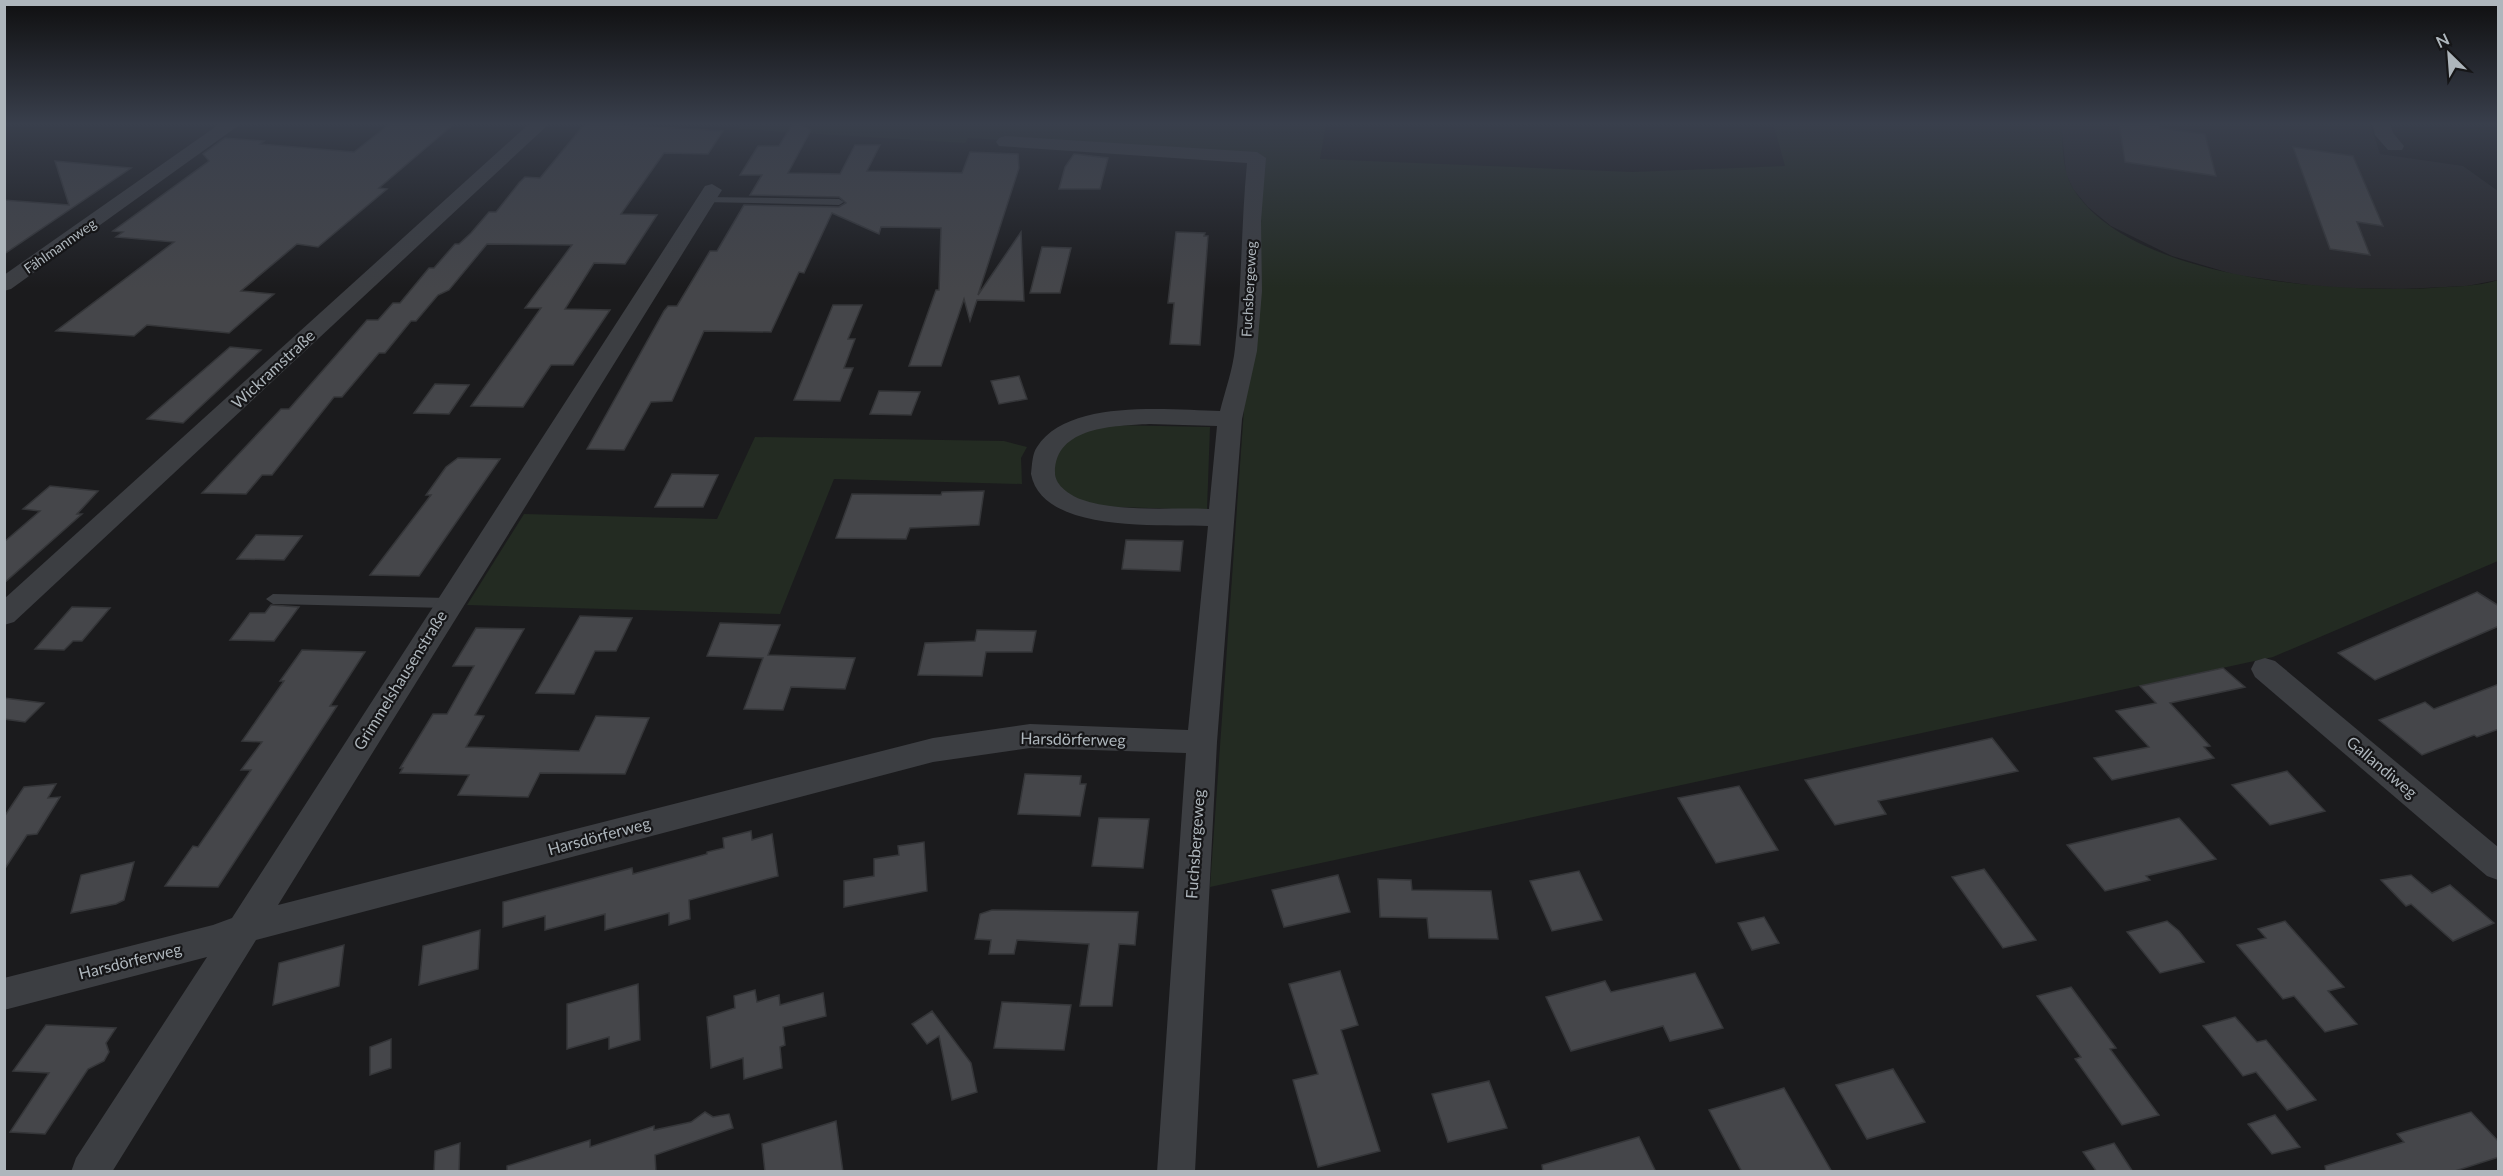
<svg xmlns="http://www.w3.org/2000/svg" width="2503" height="1176" viewBox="0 0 2503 1176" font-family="Lato,sans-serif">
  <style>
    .built { fill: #27272a }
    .green { fill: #232b22 }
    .building { fill: #45464a; stroke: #353639; stroke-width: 1.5 }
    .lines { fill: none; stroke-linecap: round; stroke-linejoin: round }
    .service { fill: #3c3e42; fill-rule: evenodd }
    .minor { fill: #3c3e42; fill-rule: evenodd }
    .labels { text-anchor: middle; stroke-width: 4.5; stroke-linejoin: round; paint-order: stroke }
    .far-street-label { font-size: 14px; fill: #aeb6bc; stroke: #161618 }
    .street-label { font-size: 16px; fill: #aeb6bc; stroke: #161618 }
  </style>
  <rect width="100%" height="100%" fill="#1b1b1d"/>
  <path class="built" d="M2061 123H2370L2380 154 2463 166 2498 191V280L2467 286 2403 289 2329 288 2236 275 2172 256 2111 226 2088 207 2073 189 2066 174Z"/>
  <g class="green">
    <path d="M695 123H1326L1320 159 1632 172 1785 166 1773 123H2061C2063 145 2062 172 2074 190 2133 280 2333 293 2431 288 2453 286 2477 287 2498 280V561L2273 657 1210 887 1262 156 968 138 965 143 739 129 741 125Z"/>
    <path d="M1111 425 1210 427 1207 510 1088 506 1051 482C1053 473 1054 462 1057 453 1065 434 1093 429 1111 425Z"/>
    <path d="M755 437 1004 441 1027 447 1021 458 1022 484 834 479 780 614 467 605 524 514 717 519Z"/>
  </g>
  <g class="building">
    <path d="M391 123H455L379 188 387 189 318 247 297 244 241 291 274 294 229 333 147 325 134 336 56 331 174 242 116 237 123 232 113 231 209 161 203 154 225 138 264 141 260 144 354 152Z"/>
    <path d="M592 123 723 131 708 154 664 153 621 214 657 215 625 264 594 263 565 309 610 310 573 365H551L523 407 471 406 541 308H525L572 245 487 244 449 290 438 295 416 321H411L385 353H379L342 397H334L272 475H262L246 494 202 493 281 409H289L367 320H378L393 303H400L429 268H434L455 244H459L471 233 489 212H496L519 183 525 177 540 178 583 126Z"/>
    <path d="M793 123H799L811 130 788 173 840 174 855 145H880L867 171 962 173 970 152 1018 154 1019 168 978 295 1021 232 1024 301 977 300 970 321 964 299 941 366H909L936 290H939L941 228 881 227 879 234 832 213 804 273 799 272 771 332 704 331 672 401 651 402 624 450 587 449 664 311 668 306H677L710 251H717L744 205 839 207 846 203 839 197 750 195 762 175H740L758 146H779Z"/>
    <path d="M2119 123H2159L2160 128 2205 134 2216 176 2125 162Z"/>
    <path d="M2293 147 2353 156 2383 226 2357 222 2370 255 2330 249Z"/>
    <path d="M1074 154 1108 158 1100 189H1059L1065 167Z"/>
    <path d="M55 161 131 168 4 254V200L69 205Z"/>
    <path d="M1176 232 1205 233 1204 236H1208L1200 345 1170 344 1174 303H1168Z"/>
    <path d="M1042 247 1071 248 1060 293H1030Z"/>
    <path d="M833 305H862L848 339H855L844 368H853L840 401 794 400Z"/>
    <path d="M230 347 261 350 183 423 147 419Z"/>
    <path d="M1019 376 1027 399 999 404 991 381Z"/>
    <path d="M435 384 469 385 449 414 414 413Z"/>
    <path d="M879 391 920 392 911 415 870 414Z"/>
    <path d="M458 458 500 459 419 576 370 575 431 495H426L446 467Z"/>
    <path d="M672 474 718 475 703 507H655Z"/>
    <path d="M50 486 98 491 77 514H82L4 583V542L40 511 23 509Z"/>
    <path d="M984 491 979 525 910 528 906 539 836 538 852 494 941 495 942 492Z"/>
    <path d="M256 535 302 536 284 560 237 559Z"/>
    <path d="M1126 540 1183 541 1180 571 1122 569Z"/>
    <path d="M2477 592 2499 606V626L2375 680 2338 653Z"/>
    <path d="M271 605 299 607 274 641 230 640 250 613H265Z"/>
    <path d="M72 607 110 608 82 641H73L64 650 35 649Z"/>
    <path d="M580 616 632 618 616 651H595L574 694 536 693Z"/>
    <path d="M720 623 780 625 768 655 855 658 845 689 791 687 783 710 744 709 763 658 707 656Z"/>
    <path d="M476 628 524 629 475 715 484 716 466 747 579 751 596 716 649 718 625 774 540 773 528 797 458 795 469 775 400 773 403 768H400L433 714H447L474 666H453Z"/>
    <path d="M977 630 1036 631 1032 652H986L982 676 918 675 925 643 975 641Z"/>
    <path d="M302 650 365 652 330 706H337L218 887 165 886 193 846 198 847 251 770H241L262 742 242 741 284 681H280Z"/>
    <path d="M2223 668 2245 687 2170 703 2210 746 2204 747 2214 758 2112 780 2094 758 2149 747 2116 711 2156 703 2140 686Z"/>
    <path d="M2499 684V729L2477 737 2474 735 2422 755 2379 720 2425 702 2434 709Z"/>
    <path d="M4 698 44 703 25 722 4 719Z"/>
    <path d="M1992 738 2018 771 1878 801 1886 814 1835 825 1805 780Z"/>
    <path d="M2287 771 2325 811 2270 825 2232 785Z"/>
    <path d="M1025 774 1081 776 1080 784H1086L1080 816 1018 814Z"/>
    <path d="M56 784 48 798 60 797 37 834 27 835 4 870V817L24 787Z"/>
    <path d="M1739 786 1778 850 1716 863 1678 798Z"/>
    <path d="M1099 818 1149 819 1143 868 1092 866Z"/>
    <path d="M2179 818 2216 859 2146 876 2150 880 2105 891 2067 845Z"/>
    <path d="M751 831 752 840 772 834 778 876 689 900 690 919 669 925V913L605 930V914L545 930V916L503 927V902L632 868 633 874 707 854V852L724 848 723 838Z"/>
    <path d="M924 842 927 891 844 907V881L874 876V859L899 855 898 846Z"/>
    <path d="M134 862 124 900 116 904 71 913 81 875Z"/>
    <path d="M1984 869 2036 940 2003 948 1952 877Z"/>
    <path d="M1579 871 1602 920 1552 931 1530 881Z"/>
    <path d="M1338 875 1350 912 1284 927 1272 890Z"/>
    <path d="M2411 875 2432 893 2450 885 2494 923 2453 941 2411 904 2406 906 2381 880Z"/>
    <path d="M1378 879 1411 880 1412 890 1491 891 1498 939 1429 938 1427 918 1380 917Z"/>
    <path d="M992 910 1138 912 1135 945 1119 944 1112 1006H1080L1089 944 1017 940 1014 954H989L991 940 975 939 980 914Z"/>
    <path d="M1764 917 1779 943 1752 950 1738 923Z"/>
    <path d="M2167 921 2179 931 2204 962 2160 973 2127 932Z"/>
    <path d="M2285 921 2344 987 2328 991 2357 1024 2325 1032 2294 996 2283 999 2237 945 2266 938 2258 929Z"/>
    <path d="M480 930 478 969 419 985 423 946Z"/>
    <path d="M344 945 339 986 273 1005 279 963Z"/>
    <path d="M1340 971 1358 1025 1341 1030 1380 1151 1318 1167 1293 1080 1318 1074 1289 984Z"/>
    <path d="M1695 973 1723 1028 1670 1041 1663 1026 1571 1051 1546 997 1605 981 1611 992Z"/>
    <path d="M638 984 640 1040 609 1049V1037L567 1049V1004Z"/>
    <path d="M2071 987 2116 1048 2110 1049 2159 1115 2122 1125 2075 1059 2081 1057 2037 996Z"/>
    <path d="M755 990 757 1002 779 995 780 1005 823 993 826 1016 783 1027 785 1045 780 1047 782 1068 744 1079 743 1058 711 1068 707 1017 735 1008 734 996Z"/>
    <path d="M1002 1002 1071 1005 1064 1050 994 1048Z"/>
    <path d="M932 1011 971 1063 977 1092 952 1100 939 1036 927 1044 912 1024Z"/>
    <path d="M2235 1017 2257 1042 2266 1040 2316 1100 2287 1110 2256 1072 2243 1076 2203 1026Z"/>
    <path d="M46 1025 116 1028 106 1043 109 1052 104 1061 88 1069 45 1134 10 1132 49 1073 13 1071Z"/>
    <path d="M391 1039V1068L370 1075V1047Z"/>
    <path d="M1893 1069 1925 1122 1867 1139 1836 1085Z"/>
    <path d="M1489 1081 1507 1128 1448 1142 1432 1094Z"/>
    <path d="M1784 1088 1832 1172H1742L1709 1110Z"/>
    <path d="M705 1112 713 1117 729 1114 733 1128 655 1155 656 1172H507V1166L590 1140V1147L654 1126V1130L691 1122Z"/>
    <path d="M2471 1112 2499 1142V1157L2452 1172H2326L2325 1166 2404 1142 2397 1134Z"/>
    <path d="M2275 1115 2300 1147 2272 1154 2248 1124Z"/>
    <path d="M836 1121 843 1172H765L762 1144Z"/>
    <path d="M1639 1137 1656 1172H1543L1542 1165Z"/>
    <path d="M460 1143 459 1172H434L435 1151Z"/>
    <path d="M2114 1143 2133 1172H2097L2083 1152Z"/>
  </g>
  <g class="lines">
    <g class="service">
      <path d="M706 197 839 199 844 202 839 205 703 202 701 200Z"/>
      <path d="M273 594 448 598 455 603 448 608 273 604 266 599Z"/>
    </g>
    <g class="minor">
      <path d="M221 123H242L11 289 4 291V275Z"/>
      <path d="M530 123H550L14 622 4 625V599Z"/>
      <path d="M2372 123H2390L2393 133 2404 146 2402 150H2388L2375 135Z"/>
      <path d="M1005 136 1257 152 1266 158 1261 221 1262 291 1257 351 1242 419 1217 742 1195 1172H1157L1186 753 1030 748 933 762 256 940 112 1172H71L76 1158 207 957 4 1010V978L213 925 232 918 705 186 712 184 722 190 278 905 933 738 1030 724 1188 730 1208 526C1163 524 1042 534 1031 474 1032 466 1032 454 1037 447 1068 398 1170 410 1220 411 1225 391 1233 369 1235 348 1242 287 1241 225 1247 163L999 146 996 142 999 138ZM1149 424 1217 426 1209 509C1168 507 1120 513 1080 499 1070 495 1056 486 1055 474 1054 426 1115 426 1149 424Z"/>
      <path d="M2265 658 2275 661 2498 847V880L2487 876 2255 677 2251 669 2255 661Z"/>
    </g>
  </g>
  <linearGradient id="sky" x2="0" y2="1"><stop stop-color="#0f0f10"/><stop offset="0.43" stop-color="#393f4c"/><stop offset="1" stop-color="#393f4c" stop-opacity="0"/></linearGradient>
  <rect width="2503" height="288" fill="url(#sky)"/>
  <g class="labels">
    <g class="far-street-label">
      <text transform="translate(60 246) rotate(-35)" y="5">Fählmannweg</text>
      <text transform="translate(1249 289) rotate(-87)" y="5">Fuchsbergeweg</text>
    </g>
    <g class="street-label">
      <text transform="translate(273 369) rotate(-43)" y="6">Wickramstraße</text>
      <text transform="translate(400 680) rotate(-58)" y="6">Grimmelshausenstraße</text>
      <text transform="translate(1073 739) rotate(1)" y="6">Harsdörferweg</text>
      <text transform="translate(2382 767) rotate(40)" y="6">Gallandiweg</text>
      <text transform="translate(599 836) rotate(-15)" y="6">Harsdörferweg</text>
      <text transform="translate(1195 844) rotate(-86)" y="6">Fuchsbergeweg</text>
      <text transform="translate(130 961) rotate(-14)" y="6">Harsdörferweg</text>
    </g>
  </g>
  <rect width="2503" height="1176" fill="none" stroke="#aeb6bc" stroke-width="12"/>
  <g transform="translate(2449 54) rotate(335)" stroke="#161618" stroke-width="4.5" paint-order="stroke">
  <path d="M0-4.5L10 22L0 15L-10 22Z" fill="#aeb6bc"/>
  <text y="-9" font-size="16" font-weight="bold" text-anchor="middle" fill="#aeb6bc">N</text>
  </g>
</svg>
